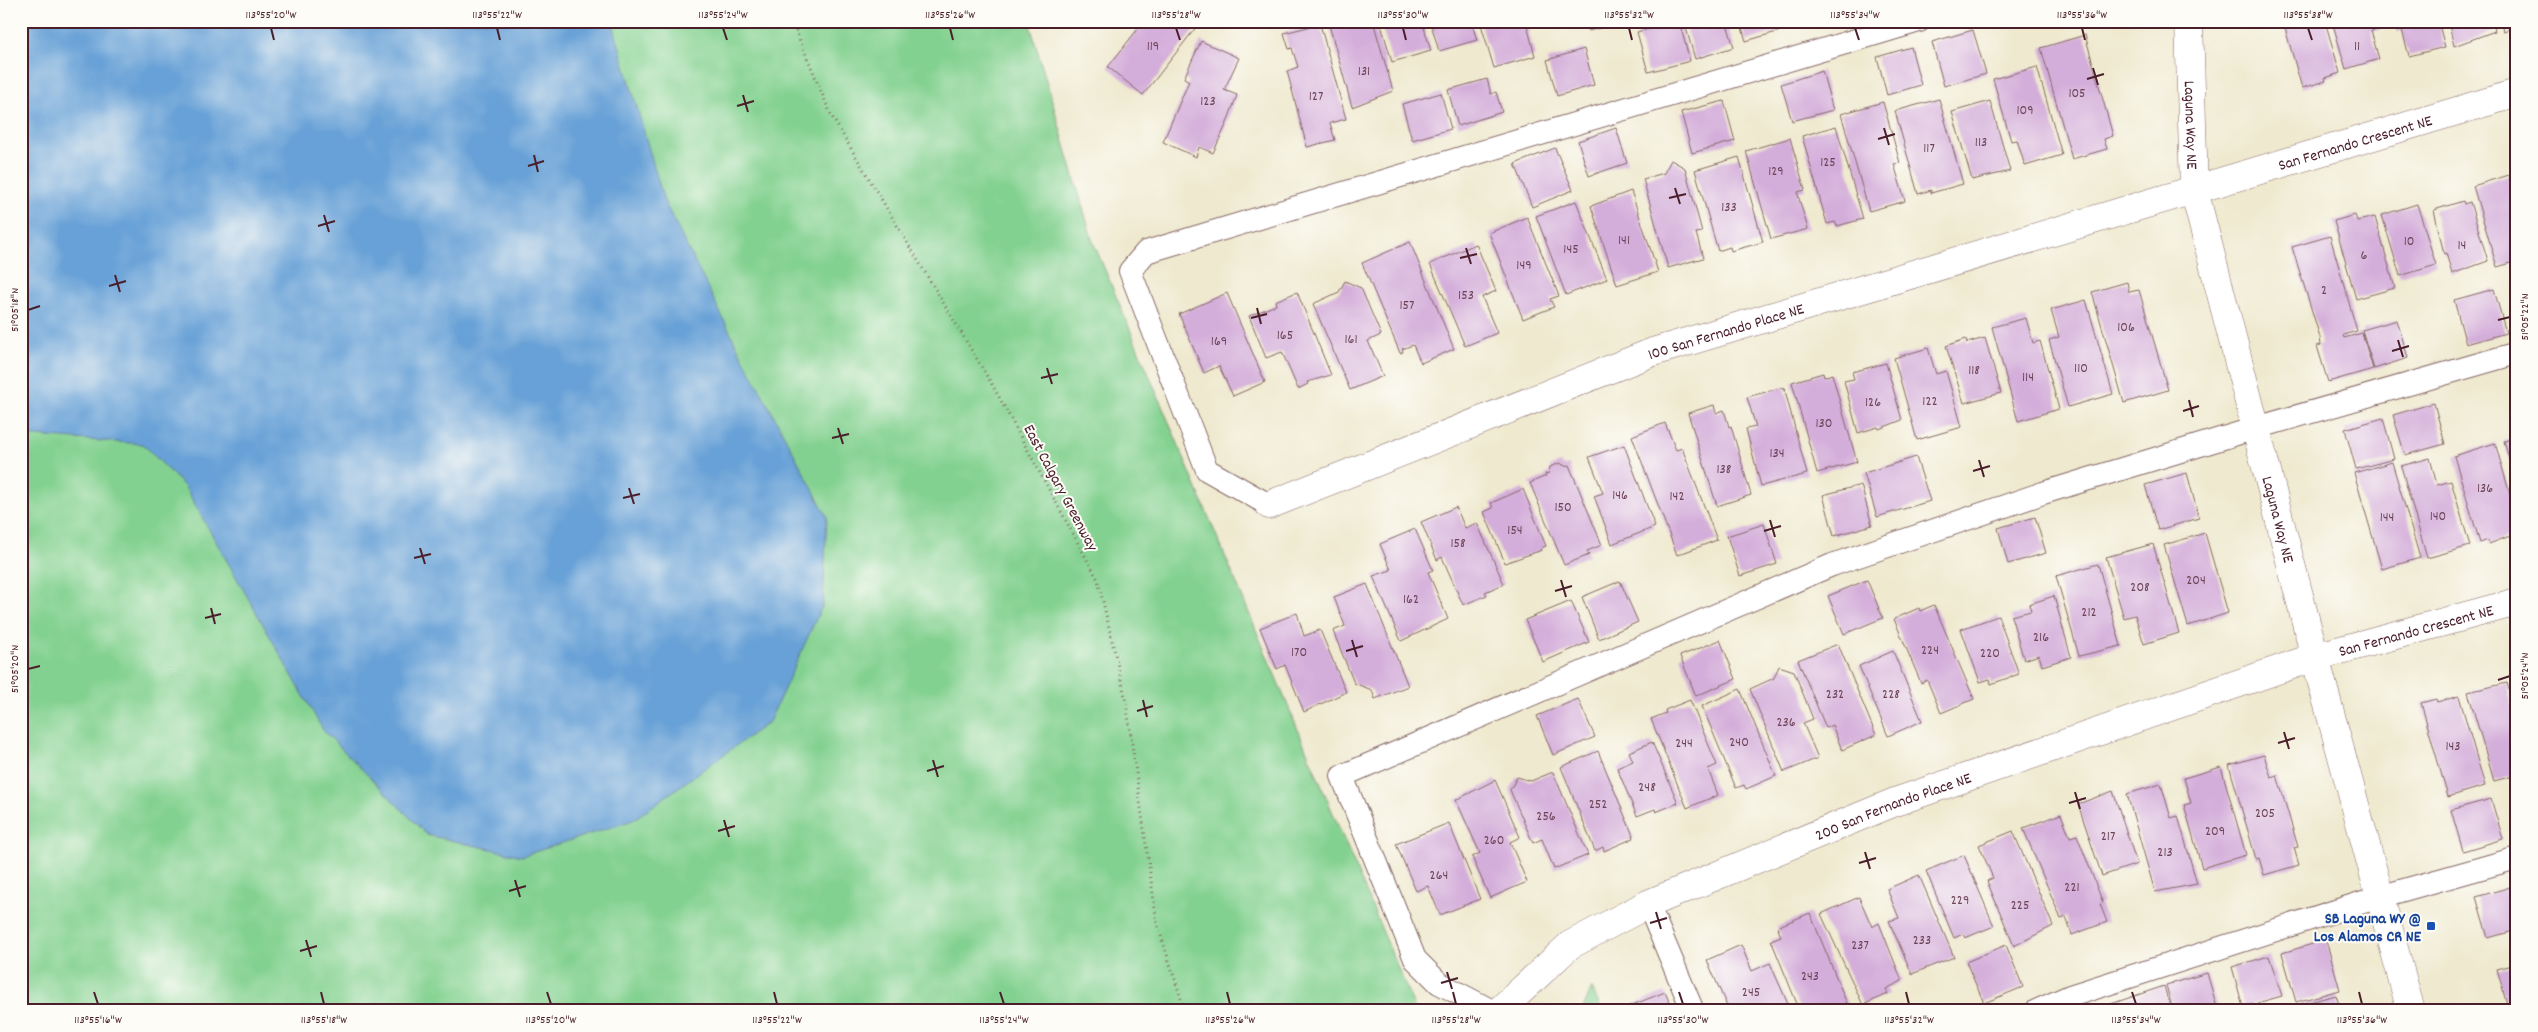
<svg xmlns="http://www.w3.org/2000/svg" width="2538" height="1032" viewBox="0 0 2538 1032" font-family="Dekko,sans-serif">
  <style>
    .green { fill: #83d190; stroke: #66785e }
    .water { fill: #67a1d7; stroke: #586081 }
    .building { fill: #d4aeda }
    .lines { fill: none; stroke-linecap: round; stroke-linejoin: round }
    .service-casing { stroke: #846664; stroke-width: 24 }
    .minor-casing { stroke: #846664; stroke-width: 29 }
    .tertiary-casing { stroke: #846664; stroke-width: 29 }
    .path { stroke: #846664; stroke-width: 3; stroke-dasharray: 1 4; stroke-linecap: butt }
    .service { stroke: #fff; stroke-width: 22 }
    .minor { stroke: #fff; stroke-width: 28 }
    .tertiary { stroke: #fff; stroke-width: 28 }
    .ticks { fill: none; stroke: #4a1f2b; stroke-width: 2 }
    .transit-dot { fill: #1a4fb4; stroke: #fdfcf7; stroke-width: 2 }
    .labels { text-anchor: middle; stroke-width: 4; stroke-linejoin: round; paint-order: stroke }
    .number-label { font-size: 14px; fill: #6c4357 }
    .street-label { font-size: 16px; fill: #4a1f2b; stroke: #fdfcf7 }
    .transit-label { font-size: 16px; font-weight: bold; fill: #164399; stroke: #fdfcf7; text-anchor: end }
    .neatline { fill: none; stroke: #4a1f2b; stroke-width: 2 }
    .ticks-label { font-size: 12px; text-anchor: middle; fill: #4a1f2b }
  </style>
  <rect width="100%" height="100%" fill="#fdfcf7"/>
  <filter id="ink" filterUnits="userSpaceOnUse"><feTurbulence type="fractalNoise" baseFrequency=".02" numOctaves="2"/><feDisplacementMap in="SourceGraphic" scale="10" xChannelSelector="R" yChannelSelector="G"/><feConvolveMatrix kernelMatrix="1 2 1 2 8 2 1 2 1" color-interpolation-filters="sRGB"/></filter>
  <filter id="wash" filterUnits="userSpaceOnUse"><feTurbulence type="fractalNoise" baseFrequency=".0096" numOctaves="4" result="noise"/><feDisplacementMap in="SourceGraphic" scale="20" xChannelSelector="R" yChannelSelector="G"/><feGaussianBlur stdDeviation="1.12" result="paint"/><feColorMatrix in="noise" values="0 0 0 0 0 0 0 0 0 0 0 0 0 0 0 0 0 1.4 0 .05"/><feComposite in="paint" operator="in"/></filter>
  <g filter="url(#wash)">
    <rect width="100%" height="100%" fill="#efe9cf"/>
    <g class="green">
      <path d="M21 21H1029L1092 239 1416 1011H21Z"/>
      <path d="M1592 988 1602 1011H1582Z"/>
    </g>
    <path class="water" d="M21 21H612L664 201 740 352 827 516 823 604 769 722 633 820 522 856 427 835 323 730 185 487 143 444 21 435Z"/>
    <g id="blocks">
      <g class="building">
        <path d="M1144 21 1151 23 1153 21H1201L1143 95 1108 67Z"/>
        <path d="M1328 21H1373L1393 91 1352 107Z"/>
        <path d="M1380 21H1422L1431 51 1392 62Z"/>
        <path d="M1430 21H1471L1477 40 1439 51Z"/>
        <path d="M1480 21H1526L1535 56 1494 68Z"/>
        <path d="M1586 21H1620V22L1589 31Z"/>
        <path d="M1679 21 1690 61 1648 72 1637 32Z"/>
        <path d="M1684 21H1726L1734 47 1695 59Z"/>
        <path d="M1740 21H1777L1780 31 1746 41Z"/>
        <path d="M2283 21H2325L2340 73 2325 78 2326 81 2302 88Z"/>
        <path d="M2332 21H2379L2381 29 2371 31 2379 59 2346 69Z"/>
        <path d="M2394 21H2438L2445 47 2409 56 2402 30 2397 32Z"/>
        <path d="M2448 21H2493L2495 31 2454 46Z"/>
        <path d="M2501 21H2517V27L2503 31Z"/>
        <path d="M1320 24 1346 119 1330 123 1335 140 1307 147 1287 71 1298 67 1292 48 1289 49 1284 33Z"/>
        <path d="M1973 30 1986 74 1944 86 1932 42Z"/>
        <path d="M2085 35 2113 136 2104 139 2107 149 2072 159 2041 48Z"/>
        <path d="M1201 41 1239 58 1224 90 1237 95 1227 123 1213 153 1199 147 1196 157 1163 142 1189 81 1184 78Z"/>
        <path d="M1911 47 1921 85 1887 95 1877 57Z"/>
        <path d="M1584 49 1594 85 1557 96 1547 60Z"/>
        <path d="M2037 67 2062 155 2025 166 2017 140 2011 141 1993 79Z"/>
        <path d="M1822 71 1833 110 1792 121 1781 84Z"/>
        <path d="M1487 79 1491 94 1496 92 1502 112 1458 126 1448 90Z"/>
        <path d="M1441 93 1451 129 1412 140 1402 104Z"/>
        <path d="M1939 99 1963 184 1931 193V190L1918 194 1895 111Z"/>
        <path d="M1724 101 1735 141 1692 153 1681 112Z"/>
        <path d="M1990 101 2010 171 1972 180 1952 112Z"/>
        <path d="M1883 102 1900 163 1894 164 1905 201 1869 211 1841 114Z"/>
        <path d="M1836 126 1863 219 1837 226 1835 222 1827 224 1802 136Z"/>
        <path d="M1616 128 1627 163 1589 176 1578 141Z"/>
        <path d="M1790 138 1805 190 1798 192V195L1808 229 1771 239 1746 151Z"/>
        <path d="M1555 148 1573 190 1532 207 1515 164Z"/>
        <path d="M1739 157 1763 242 1731 251 1730 247 1718 251 1695 170Z"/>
        <path d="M1671 160 1685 168 1702 232 1696 233 1703 258 1668 268 1643 179 1664 173Z"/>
        <path d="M2508 175 2517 201V267L2515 262 2497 267 2473 186Z"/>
        <path d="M1631 191 1658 272 1617 285 1591 206Z"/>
        <path d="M1576 201 1607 279 1566 295 1536 216Z"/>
        <path d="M2463 201 2464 204 2470 202 2488 261 2452 274 2446 253 2444 254 2434 210Z"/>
        <path d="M2417 204 2436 265 2400 276 2382 215Z"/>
        <path d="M2355 215 2357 221 2375 217 2395 288 2356 299 2334 221Z"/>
        <path d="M1527 217 1559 296 1550 299 1554 307 1523 319 1489 233Z"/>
        <path d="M2330 236 2357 331 2343 335 2344 338 2362 333 2373 369 2328 382 2317 346 2321 345 2320 337 2292 247Z"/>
        <path d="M1410 242 1454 349 1421 363 1413 345 1402 349 1403 352 1400 353 1362 263Z"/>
        <path d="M1476 244 1496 291 1482 297 1497 333 1465 346 1430 264Z"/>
        <path d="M1345 281 1361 288 1381 335 1368 341 1383 376 1350 390 1313 304 1339 292Z"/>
        <path d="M2127 282 2129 292 2139 290 2168 390 2124 403 2092 292Z"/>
        <path d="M2494 289 2506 333 2466 344 2454 300Z"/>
        <path d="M1297 292 1331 375 1307 382 1308 384 1298 389 1282 352 1266 358 1249 316 1276 305 1275 301Z"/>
        <path d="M1227 293 1265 382 1233 396 1219 366 1204 373 1179 314Z"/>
        <path d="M2086 300 2113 394 2068 407 2049 340 2059 337 2051 310Z"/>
        <path d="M2026 318 2033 343 2040 341 2059 409 2018 421 1992 327Z"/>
        <path d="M2397 320 2408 358 2374 369 2362 330Z"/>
        <path d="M1985 338 2001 393 1964 403 1946 346 1966 339 1967 343Z"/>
        <path d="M1928 348 1936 374 1946 371 1962 427 1917 440 1894 358Z"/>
        <path d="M1886 363 1902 420 1879 429 1878 427 1858 433 1844 381 1854 379 1852 372Z"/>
        <path d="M1823 373 1824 377 1832 374 1857 462 1817 473 1792 382Z"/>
        <path d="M1784 387 1807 474 1761 486 1746 429 1756 427 1747 397Z"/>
        <path d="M2434 403 2445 444 2405 455 2393 415Z"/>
        <path d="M1714 405 1716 413 1724 410 1729 427 1731 426 1751 495 1717 506 1688 413Z"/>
        <path d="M2383 418 2394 459 2356 469 2345 429Z"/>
        <path d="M1665 423 1676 450 1682 448 1717 540 1677 555 1632 436Z"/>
        <path d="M2517 438V483L2516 484 2504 441Z"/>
        <path d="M2495 443 2517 518V536L2511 538 2510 536 2489 544 2488 540 2480 543 2454 456Z"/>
        <path d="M1624 445 1655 527 1612 544 1594 496 1603 493 1589 457Z"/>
        <path d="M1916 457 1930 501 1877 517 1864 473Z"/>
        <path d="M2430 458 2437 485 2451 481 2470 546 2427 558 2401 466Z"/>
        <path d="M2392 462 2420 558 2382 569 2354 473Z"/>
        <path d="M1560 463 1565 466 1569 465 1602 545 1587 551 1589 555 1564 565 1530 483 1546 476 1545 474 1549 473 1550 467Z"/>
        <path d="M2187 473 2199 518 2158 530 2145 485Z"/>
        <path d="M1861 485 1872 525 1834 536 1823 495Z"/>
        <path d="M1523 489 1546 546 1541 548 1542 550 1505 563 1484 512 1493 508 1491 503Z"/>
        <path d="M1456 507 1465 528 1477 523 1504 584 1485 592 1487 595 1463 605 1442 557 1437 560 1421 522Z"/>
        <path d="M2035 517 2046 553 2008 564 1998 528Z"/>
        <path d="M1764 524 1777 564 1740 576 1727 536Z"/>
        <path d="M1415 529 1433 570 1428 572 1448 619 1401 641 1373 576 1391 570 1380 544Z"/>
        <path d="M2205 533 2228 613 2188 626 2164 545Z"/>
        <path d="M2153 544 2179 633 2144 644 2135 615 2124 618 2106 557Z"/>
        <path d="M2098 564 2121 646 2079 656 2056 576Z"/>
        <path d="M1867 580 1883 618 1844 634 1828 596Z"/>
        <path d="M1620 581 1638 622 1599 639 1582 597Z"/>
        <path d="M1367 584 1408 686 1375 699 1372 690 1354 683 1333 631 1345 626 1334 597Z"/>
        <path d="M2054 596 2071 657 2042 666 2039 655 2024 660 2011 616 2031 611 2029 604Z"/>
        <path d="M1571 601 1589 642 1543 662 1525 620Z"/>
        <path d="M1934 605 1974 699 1941 713 1927 680 1921 683 1894 619 1919 608 1920 611Z"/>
        <path d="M1297 613 1304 636 1320 630 1346 692 1304 712 1285 665 1277 669 1260 628Z"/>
        <path d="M1998 616 2019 674 1991 684 1990 679 1980 682 1961 629Z"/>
        <path d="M1720 640 1736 679 1696 696 1680 656Z"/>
        <path d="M1838 644 1876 735 1842 750 1832 725 1826 728 1798 660Z"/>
        <path d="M1893 651 1922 721 1888 736 1859 666Z"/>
        <path d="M1779 666 1794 671 1813 719 1803 723 1818 758 1784 772 1750 689 1774 678Z"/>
        <path d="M2507 683 2517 717V775L2494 781 2468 692Z"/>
        <path d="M1740 689 1776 776 1746 789 1744 785 1736 788 1702 706Z"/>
        <path d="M2459 696 2485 786 2448 797 2421 703 2436 699 2437 702Z"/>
        <path d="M1578 699 1595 737 1553 755 1537 716Z"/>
        <path d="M1690 700 1717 765 1708 769 1718 795 1687 808 1651 719 1666 713 1665 710Z"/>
        <path d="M1652 742 1678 803 1656 812 1655 809 1637 816 1617 768 1633 761 1629 752Z"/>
        <path d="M1598 751 1634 838 1604 851 1603 847 1595 851 1561 767Z"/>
        <path d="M2264 755 2271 777 2277 775 2298 847 2294 848 2299 865 2264 875 2259 858 2256 859 2229 765Z"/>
        <path d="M2221 767 2246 855 2202 868 2184 805 2191 803 2184 778Z"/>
        <path d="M1553 772 1588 855 1554 869 1542 839 1533 843 1510 790 1517 777 1531 781Z"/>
        <path d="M1495 780 1520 837 1510 842 1527 882 1490 898 1472 857 1480 853 1456 800Z"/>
        <path d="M2161 784 2171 818 2178 816 2197 884 2155 892 2127 794Z"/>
        <path d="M2113 791 2137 864 2102 876 2078 804Z"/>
        <path d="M2491 799 2503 839 2463 851 2451 810Z"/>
        <path d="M2061 814 2070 837 2077 835 2103 903 2100 904 2107 922 2072 935 2066 917 2061 919 2023 828Z"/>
        <path d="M1449 823 1480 899 1440 915 1428 886 1416 891 1396 844Z"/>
        <path d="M2013 831 2053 926 2014 946 1987 881 1993 878 1979 845Z"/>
        <path d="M1964 855 1994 926 1965 938 1963 934 1954 938 1926 871Z"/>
        <path d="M1919 875 1954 957 1912 974 1889 921 1899 918 1887 889Z"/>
        <path d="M2514 886 2517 894V930L2488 938 2476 897Z"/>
        <path d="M1859 897 1872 927 1879 923 1902 981 1886 989 1888 994 1863 1005 1821 914Z"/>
        <path d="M1810 913 1850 1011H1800L1771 940 1781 936 1777 927Z"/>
        <path d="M2326 940 2340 990 2296 1002 2282 953Z"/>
        <path d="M1741 945 1752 971 1770 963 1791 1011H1729L1707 960Z"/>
        <path d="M2006 945 2023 987 1984 1003 1966 962Z"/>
        <path d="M2269 956 2282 996 2243 1007 2232 967Z"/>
        <path d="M2517 964V1011H2509L2497 969Z"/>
        <path d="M2207 973 2218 1011H2173L2166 985Z"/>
        <path d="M2164 986 2171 1011H2107L2105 1006Z"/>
        <path d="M1665 992 1673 1011H1627L1625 1008Z"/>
        <path d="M2336 995 2341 1011H2300L2298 1005Z"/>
      </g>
    </g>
  </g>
  <g filter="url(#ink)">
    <use href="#blocks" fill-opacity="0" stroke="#846664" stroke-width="1"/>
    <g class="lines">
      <g class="service-casing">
        <g id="service">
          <path d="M1269 505 1207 470 1130 271 1146 252 1919 21"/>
          <path d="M1648 904 1693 1011"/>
          <path d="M1492 1011 1439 983 1415 959 1342 776 1832 565 2043 493 2256 428 2517 353"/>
          <path d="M2036 1011 2070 996 2379 897 2517 858"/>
        </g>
      </g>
      <g class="minor-casing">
        <g id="minor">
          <path id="s1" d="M1269 505 1653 352 2517 93"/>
          <path id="s2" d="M1499 1011 1570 945 1648 904 1895 802 2315 657 2517 602"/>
        </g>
      </g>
      <g class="tertiary-casing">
        <g id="tertiary">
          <path id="s3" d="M2189 21 2194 190 2315 657 2411 1011"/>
        </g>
      </g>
      <path class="path" d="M792 21 831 115 993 386 1098 580 1126 701 1157 923 1185 1011"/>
      <use href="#service" class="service"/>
      <use href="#minor" class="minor"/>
      <use href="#tertiary" class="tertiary"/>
    </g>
  </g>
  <path class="ticks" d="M271 28 274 40M497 28 500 40M723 28 727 40M950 28 953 40M1176 28 1180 40M1403 28 1406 40M1629 28 1632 40M1855 28 1859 40M2082 28 2085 40M2308 28 2312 40M2093 68 2098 85M2087 79 2104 74M743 95 748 112M737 106 754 101M1884 128 1889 145M1878 139 1895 134M534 155 538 172M528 166 544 161M1675 188 1680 204M1669 198 1686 194M324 215 329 232M318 226 335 221M1466 248 1471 264M1460 258 1477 254M115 275 120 292M109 286 126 281M1257 308 1261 324M28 310 40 306M1251 318 1267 314M2498 320 2510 317M2398 340 2403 357M2392 351 2409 346M1047 368 1052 384M1041 378 1058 374M2189 400 2193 417M2183 411 2199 406M838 428 843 444M832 438 849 434M1979 460 1984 477M1973 471 1990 466M629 488 634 504M623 498 640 494M1770 520 1775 537M1764 531 1781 526M420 548 425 564M414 558 431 554M1561 580 1566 597M1555 591 1572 586M211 608 215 624M205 618 221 614M1352 640 1357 657M1346 651 1363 646M28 669 40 666M2498 680 2510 676M1143 700 1147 717M1137 711 1153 706M2284 732 2289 749M2278 743 2295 738M933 760 938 777M927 771 944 766M2075 792 2080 809M2069 803 2086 798M724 820 729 837M718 831 735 826M1865 852 1870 869M1859 863 1876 858M515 880 520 897M509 891 526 886M1656 912 1661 929M1650 923 1667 918M306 940 311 957M300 951 317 946M1447 972 1452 989M1441 983 1458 978M94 992 98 1004M321 992 324 1004M547 992 551 1004M774 992 777 1004M1000 992 1004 1004M1227 992 1230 1004M1453 992 1456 1004M1679 992 1683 1004M1906 992 1909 1004M2132 992 2136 1004M2359 992 2362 1004"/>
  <rect class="transit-dot" x="2426" y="921" width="10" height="10" rx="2.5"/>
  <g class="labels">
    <g class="number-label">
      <text x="1153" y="50">119</text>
      <text x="2357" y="50">11</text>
      <text x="1364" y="75">131</text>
      <text x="2077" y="97">105</text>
      <text x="1316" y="100">127</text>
      <text x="1208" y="105">123</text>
      <text x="2025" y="114">109</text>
      <text x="1981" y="146">113</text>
      <text x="1929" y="152">117</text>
      <text x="1828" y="166">125</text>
      <text x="1776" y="175">129</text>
      <text x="1729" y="211">133</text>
      <text x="1624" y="244">141</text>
      <text x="2409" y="245">10</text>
      <text x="2462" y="249">14</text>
      <text x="1571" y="253">145</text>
      <text x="2364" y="259">6</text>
      <text x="1524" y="269">149</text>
      <text x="2324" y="294">2</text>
      <text x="1466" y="299">153</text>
      <text x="1407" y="309">157</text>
      <text x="2126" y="331">106</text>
      <text x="1285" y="339">165</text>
      <text x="1351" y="343">161</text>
      <text x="1219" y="345">169</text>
      <text x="2081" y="372">110</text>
      <text x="1974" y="374">118</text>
      <text x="2028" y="381">114</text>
      <text x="1930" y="405">122</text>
      <text x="1873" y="406">126</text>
      <text x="1824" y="427">130</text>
      <text x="1777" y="457">134</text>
      <text x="1724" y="473">138</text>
      <text x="2485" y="492">136</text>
      <text x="1620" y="499">146</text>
      <text x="1677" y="500">142</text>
      <text x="1563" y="511">150</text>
      <text x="2438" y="520">140</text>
      <text x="2387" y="521">144</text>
      <text x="1515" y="534">154</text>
      <text x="1458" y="547">158</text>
      <text x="2196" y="584">204</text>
      <text x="2140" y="591">208</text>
      <text x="1411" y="603">162</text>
      <text x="2089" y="616">212</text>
      <text x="2041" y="641">216</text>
      <text x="1930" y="654">224</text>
      <text x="1299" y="656">170</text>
      <text x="1990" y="657">220</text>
      <text x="1835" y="698">232</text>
      <text x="1891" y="698">228</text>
      <text x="1786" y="726">236</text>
      <text x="1739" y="746">240</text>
      <text x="1684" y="747">244</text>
      <text x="2453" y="750">143</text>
      <text x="1647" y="791">248</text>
      <text x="1598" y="808">252</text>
      <text x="2265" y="817">205</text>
      <text x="1546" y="820">256</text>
      <text x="2215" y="835">209</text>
      <text x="2108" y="840">217</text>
      <text x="1494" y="844">260</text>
      <text x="2165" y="856">213</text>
      <text x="1439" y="879">264</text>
      <text x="2072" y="891">221</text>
      <text x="1960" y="904">229</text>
      <text x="2020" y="909">225</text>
      <text x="1922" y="944">233</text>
      <text x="1860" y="949">237</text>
      <text x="1810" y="980">243</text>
      <text x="1751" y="996">245</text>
    </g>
    <g class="street-label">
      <text dy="6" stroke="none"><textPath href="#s3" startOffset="104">Laguna Way NE</textPath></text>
      <text dy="6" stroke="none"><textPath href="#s1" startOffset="1146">San Fernando Crescent NE</textPath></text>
      <text dy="6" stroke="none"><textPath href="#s1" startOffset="489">100 San Fernando Place NE</textPath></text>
      <text transform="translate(1062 487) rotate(62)" y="6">East Calgary Greenway</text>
      <text dy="6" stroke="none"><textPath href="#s3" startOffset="509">Laguna Way NE</textPath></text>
      <text dy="6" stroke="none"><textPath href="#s2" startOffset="1001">San Fernando Crescent NE</textPath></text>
      <text dy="6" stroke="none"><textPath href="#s2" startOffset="449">200 San Fernando Place NE</textPath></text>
    </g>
    <g class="transit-label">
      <text x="2421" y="923">SB Laguna WY @<tspan x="2421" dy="18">Los Alamos CR NE</tspan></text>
    </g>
  </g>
  <rect width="2538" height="1032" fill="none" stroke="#fdfcf7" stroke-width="55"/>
  <rect x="28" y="28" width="2482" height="976" class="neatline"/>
  <g class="ticks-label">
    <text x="271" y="18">113°55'20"W</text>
    <text x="497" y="18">113°55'22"W</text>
    <text x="723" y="18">113°55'24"W</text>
    <text x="950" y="18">113°55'26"W</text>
    <text x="1176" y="18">113°55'28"W</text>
    <text x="1403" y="18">113°55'30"W</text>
    <text x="1629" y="18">113°55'32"W</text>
    <text x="1855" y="18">113°55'34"W</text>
    <text x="2082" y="18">113°55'36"W</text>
    <text x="2308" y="18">113°55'38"W</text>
    <text transform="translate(14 310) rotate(-90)" y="4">51°05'18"N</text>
    <text transform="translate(2524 317) rotate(-90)" y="4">51°05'22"N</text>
    <text transform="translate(14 669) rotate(-90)" y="4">51°05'20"N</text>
    <text transform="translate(2524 676) rotate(-90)" y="4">51°05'24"N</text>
    <text x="98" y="1023">113°55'16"W</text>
    <text x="324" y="1023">113°55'18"W</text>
    <text x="551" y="1023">113°55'20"W</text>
    <text x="777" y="1023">113°55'22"W</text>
    <text x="1004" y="1023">113°55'24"W</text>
    <text x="1230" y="1023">113°55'26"W</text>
    <text x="1456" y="1023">113°55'28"W</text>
    <text x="1683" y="1023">113°55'30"W</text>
    <text x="1909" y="1023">113°55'32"W</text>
    <text x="2136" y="1023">113°55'34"W</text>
    <text x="2362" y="1023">113°55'36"W</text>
  </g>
</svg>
